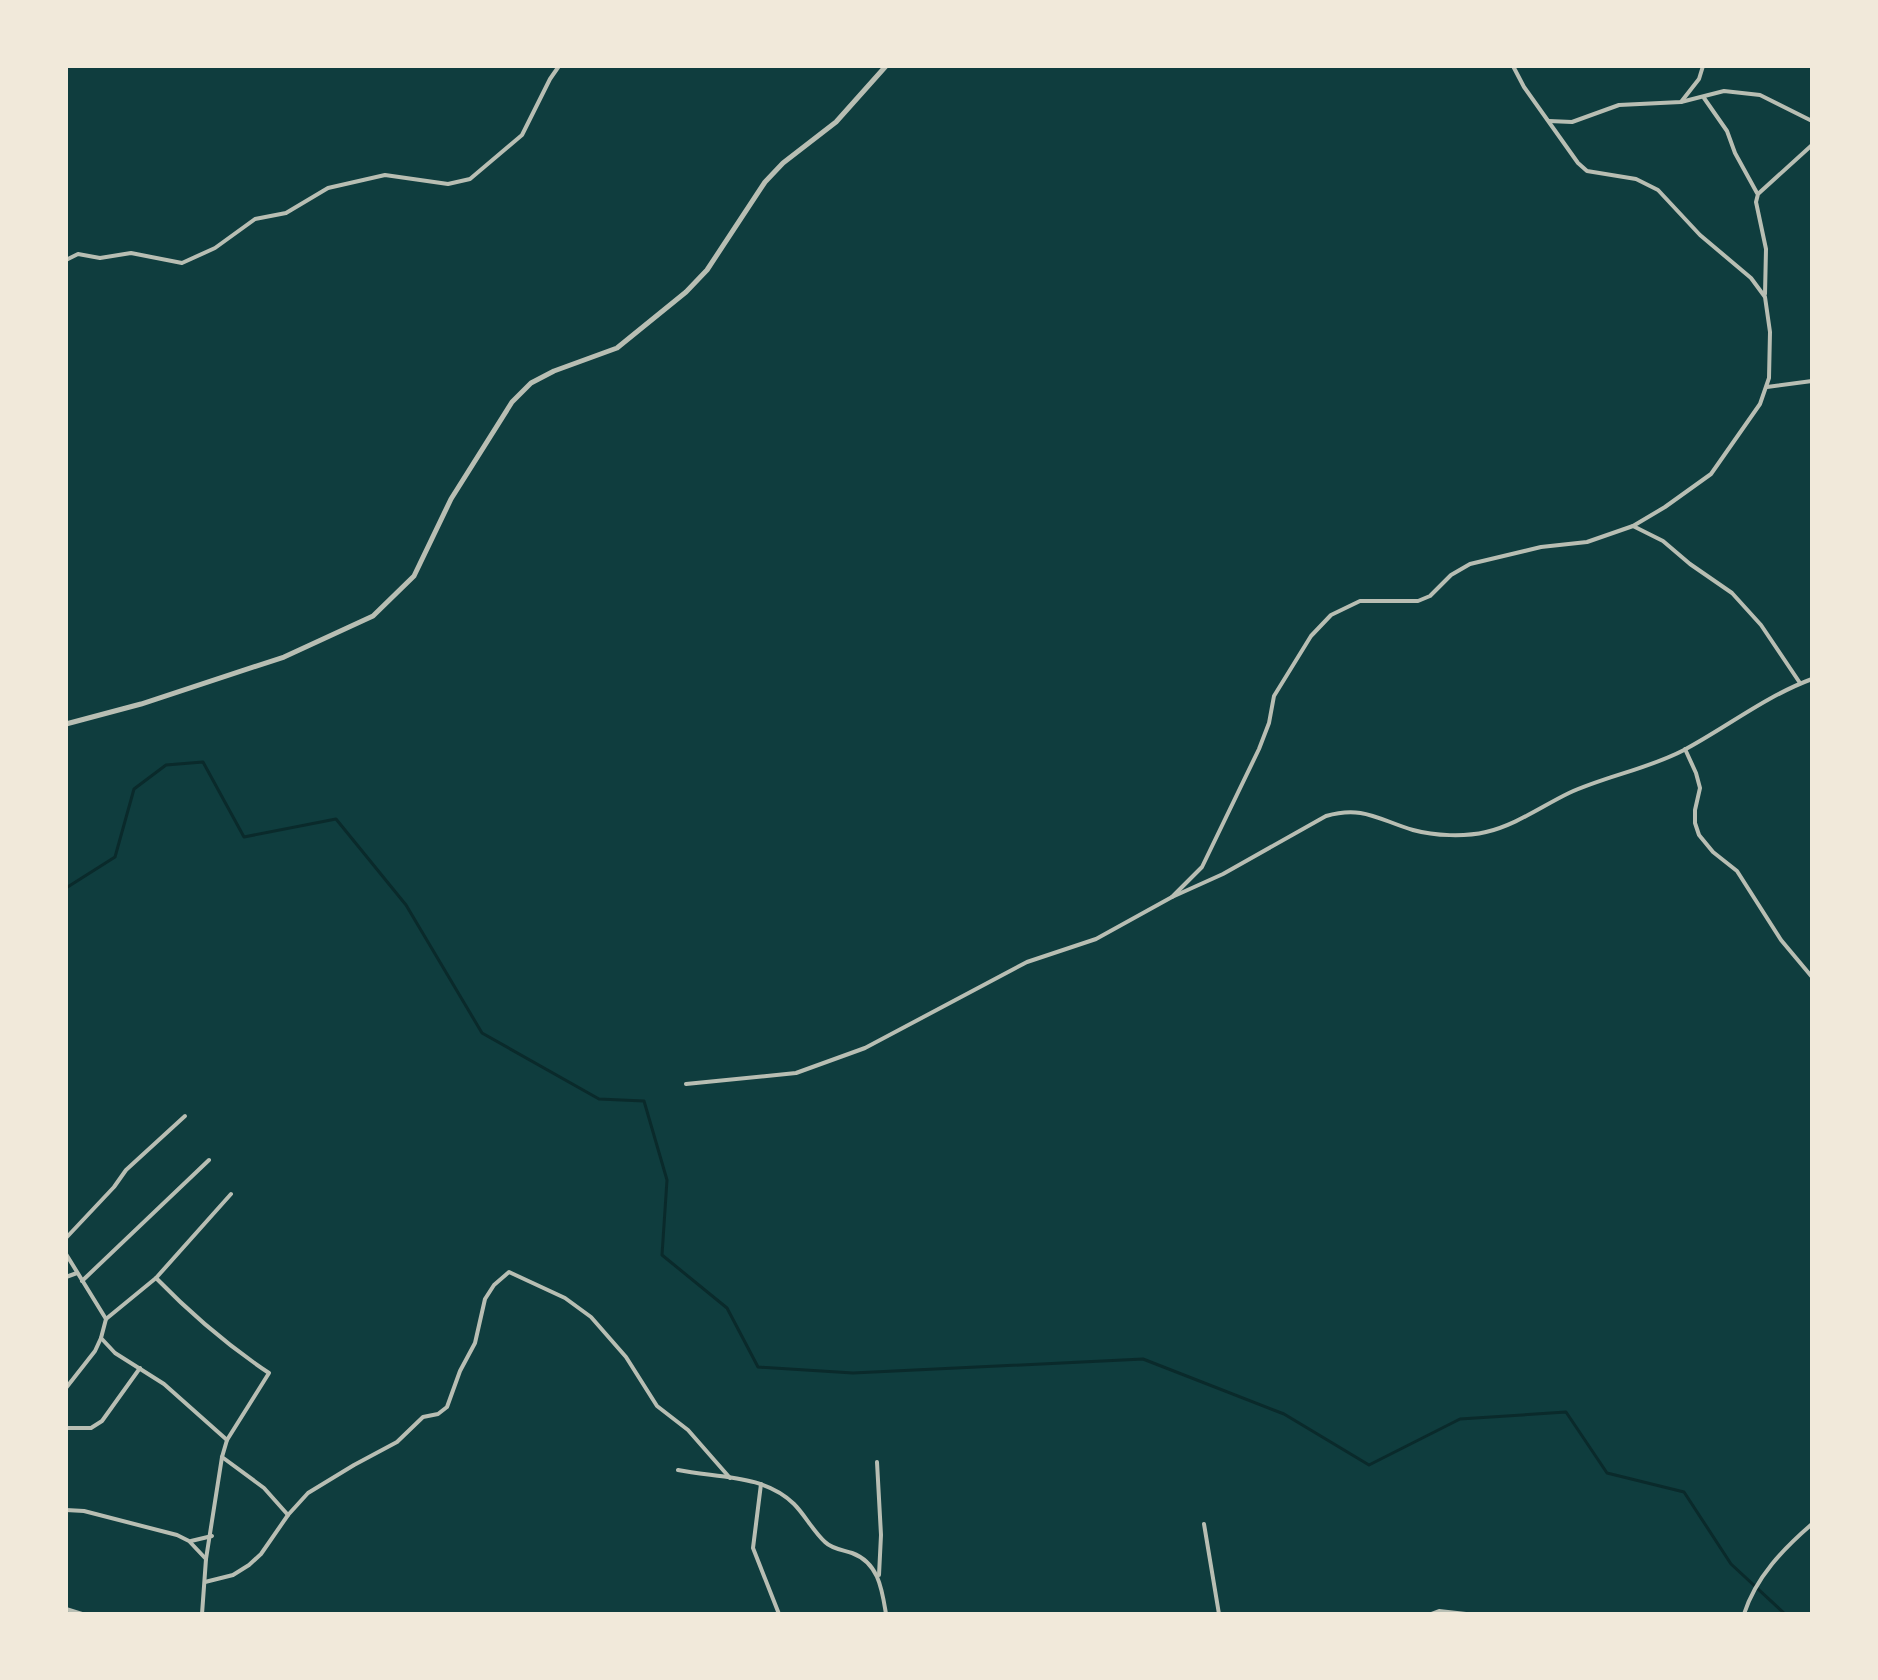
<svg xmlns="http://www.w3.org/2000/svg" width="1878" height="1680" viewBox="0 0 1878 1680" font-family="Lato,sans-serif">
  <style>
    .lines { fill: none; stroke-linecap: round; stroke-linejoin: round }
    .stream { stroke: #0a2a2b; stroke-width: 3 }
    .minor { stroke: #b8beb3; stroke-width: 4 }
    .tertiary { stroke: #b8beb3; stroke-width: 5 }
  </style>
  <rect width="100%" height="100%" fill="#0f3d3e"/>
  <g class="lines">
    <path class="stream" d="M66 888 115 857 134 789 166 765 203 762 244 837 336 819 406 905 482 1033 599 1099 644 1101 667 1180 662 1255 727 1308 758 1367 853 1373 1143 1359 1284 1414 1369 1465 1460 1419 1566 1412 1607 1473 1684 1492 1731 1564 1785 1614"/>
    <g class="minor">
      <path d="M1704 98 1727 131 1735 153 1757 193"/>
      <path d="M1681 102 1699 79 1703 66"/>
      <path d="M1549 121 1572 122 1619 105 1681 102 1724 91 1760 95 1812 121"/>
      <path d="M66 260 78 254 100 258 131 253 182 263 215 248 255 219 286 213 328 188 385 175 448 184 470 179 522 135 550 79 559 66"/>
      <path d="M1765 294 1766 249 1756 202 1758 194 1812 145"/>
      <path d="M1767 387 1812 381"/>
      <path d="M1633 526 1663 541 1690 564 1732 593 1761 625 1800 683"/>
      <path d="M1685 749 1696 773 1700 788 1695 810V823L1699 835 1713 852 1737 871 1781 940 1812 977"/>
      <path d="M1172 897 1202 867 1259 749 1269 723 1274 696 1311 636 1331 615 1360 601H1418L1430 596 1451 575 1470 564 1541 547 1587 542 1633 526 1665 507 1711 474 1760 404 1769 378 1770 332 1765 297 1751 278 1700 235 1658 190 1636 179 1587 171 1578 163 1524 87 1513 66"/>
      <path d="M686 1084 796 1073 865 1048 1027 962 1096 939 1172 897 1223 874 1326 816C1363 805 1379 820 1413 830 1435 836 1465 837 1486 832 1516 825 1542 806 1569 793 1606 776 1648 769 1684 750 1727 727 1766 696 1812 679"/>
      <path d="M66 1238 114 1187 126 1170 185 1116"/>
      <path d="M66 1254 106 1319 101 1338 115 1353 164 1384 227 1440"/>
      <path d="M66 1277 77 1273"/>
      <path d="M156 1278C191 1314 227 1345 269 1373L227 1440 222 1457 206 1559 202 1614"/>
      <path d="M82 1281 209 1160"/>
      <path d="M106 1319 156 1278 231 1194"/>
      <path d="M66 1388 95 1351 101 1338"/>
      <path d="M66 1428H91L102 1421 140 1368"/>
      <path d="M222 1457 264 1488 288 1515"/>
      <path d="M877 1462 881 1535 879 1575"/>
      <path d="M678 1470C717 1478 764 1474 794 1504 805 1515 813 1531 825 1542 832 1549 843 1550 852 1553 879 1563 882 1590 886 1614"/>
      <path d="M761 1484 753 1548 779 1614"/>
      <path d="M66 1510 84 1511 177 1535 189 1541 206 1559"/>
      <path d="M1204 1524 1219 1614"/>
      <path d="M191 1541 212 1536"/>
      <path d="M205 1582 233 1575 249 1565 261 1554 288 1515 308 1493 354 1465 397 1442 423 1417 438 1414 447 1407 460 1371 475 1343 485 1299 494 1285 509 1272 565 1298 591 1317 626 1357 657 1406 688 1430 730 1478"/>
      <path d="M66 1609 82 1614"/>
      <path d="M1431 1614 1439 1611 1466 1614"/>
      <path d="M1744 1614C1756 1577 1783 1549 1812 1524"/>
    </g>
    <path class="tertiary" d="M66 724 141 704 284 657 373 616 414 576 451 499 512 402 531 383 554 371 617 348 686 292 707 270 765 182 783 163 836 122 886 66"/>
  </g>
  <rect width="1878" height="1680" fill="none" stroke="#f1e9da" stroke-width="136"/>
</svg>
